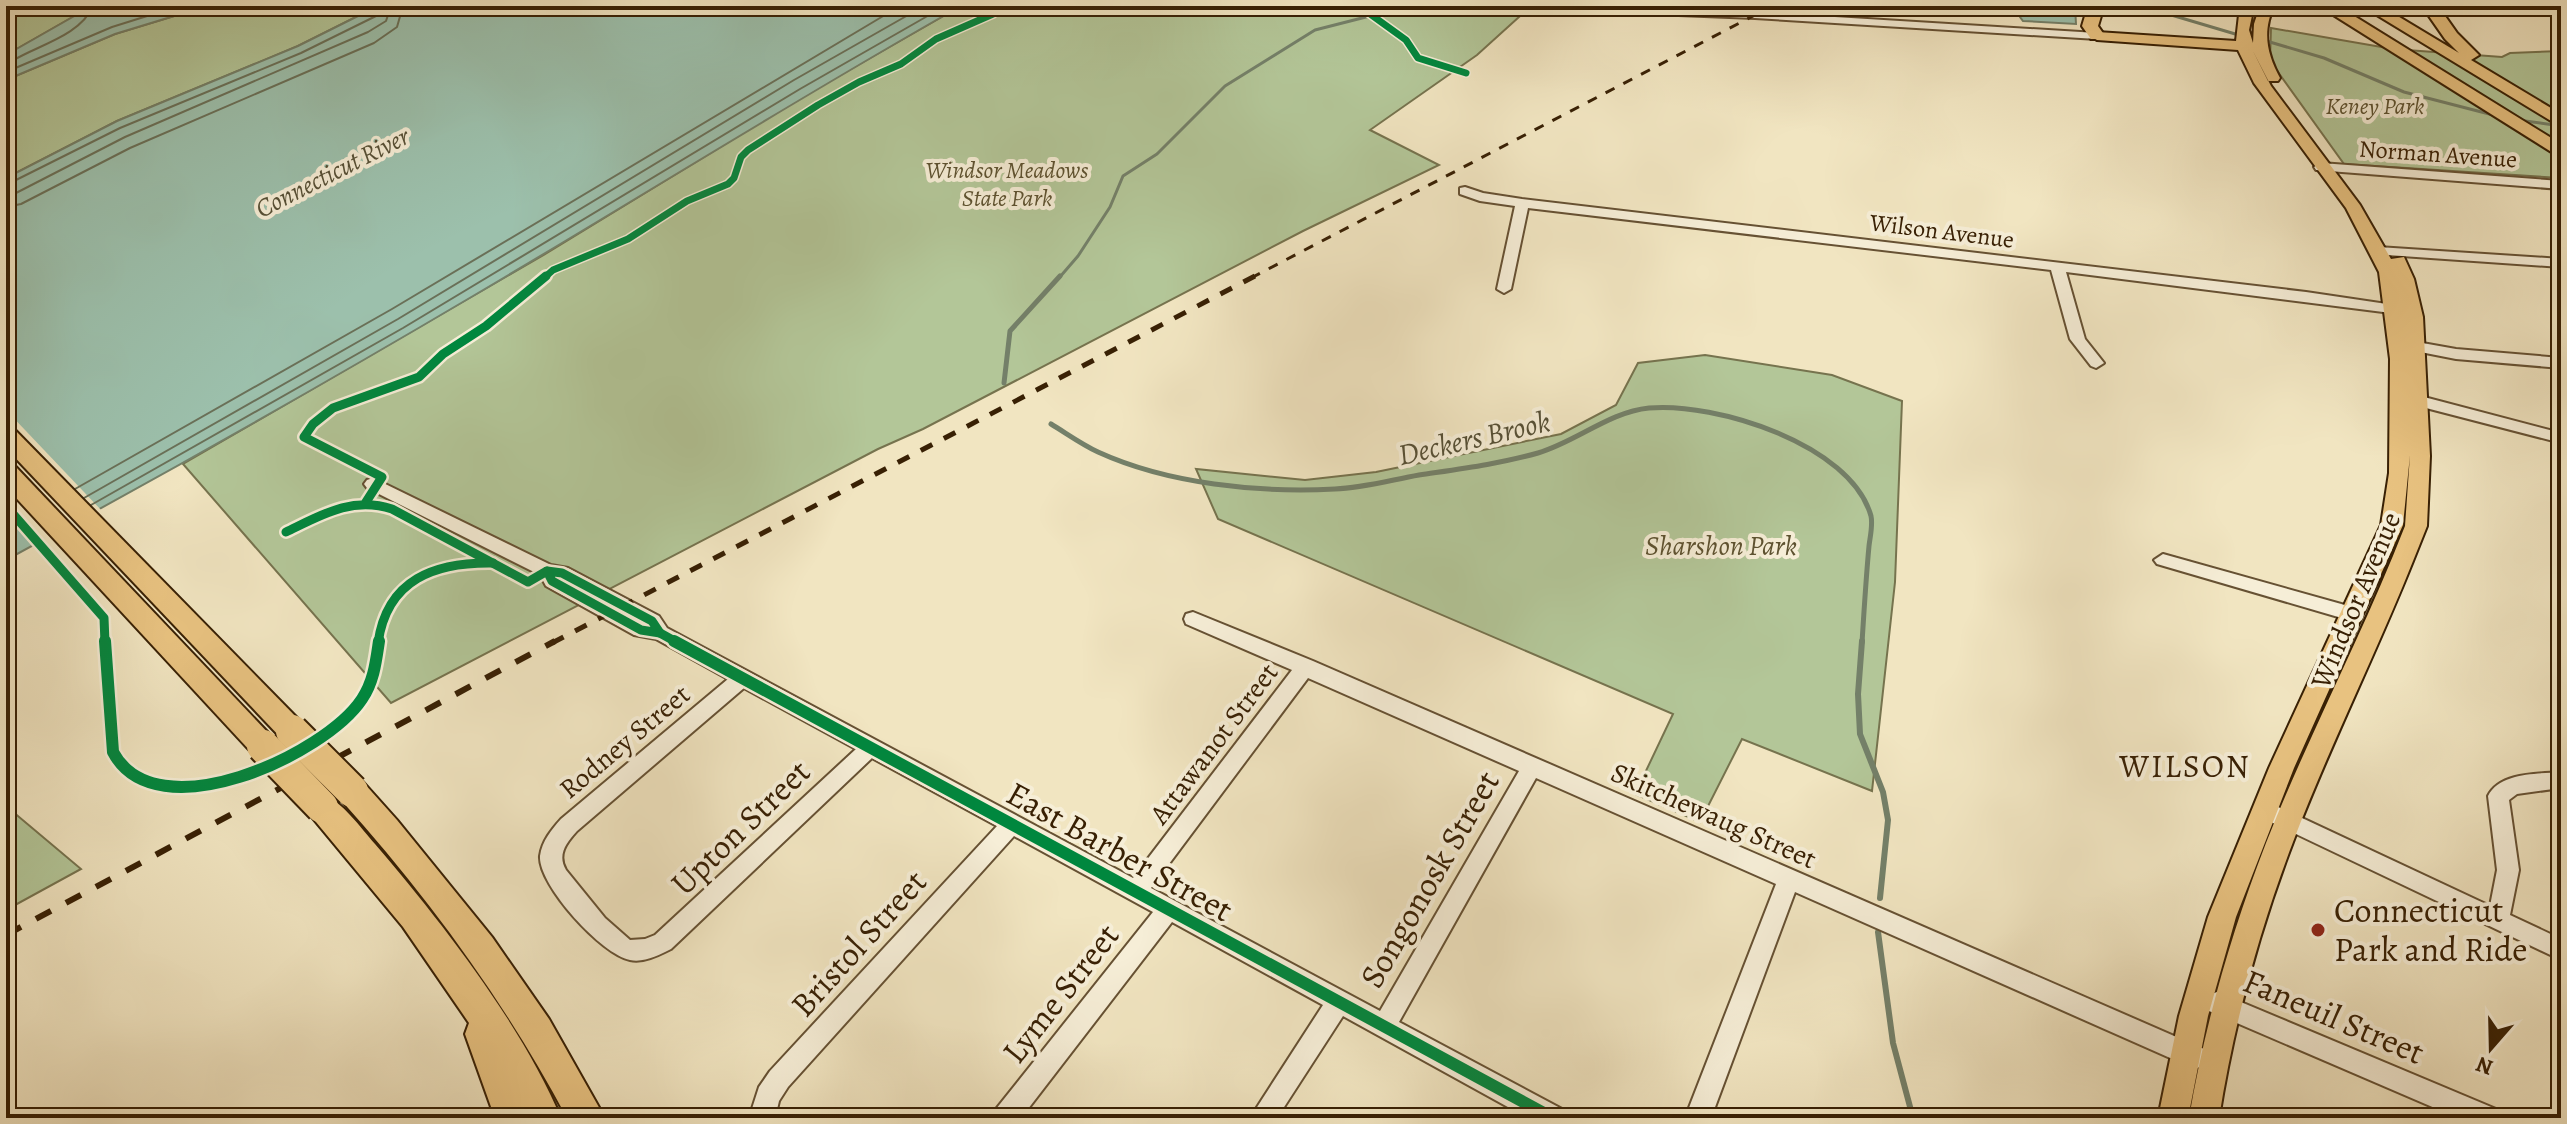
<svg xmlns="http://www.w3.org/2000/svg" width="2567" height="1124" viewBox="0 0 2567 1124" font-family="Alegreya,serif">
  <style>
    .green { fill: #b3c698; stroke: #76734e; stroke-width: 2 }
    .water { fill: #9cc0ac; stroke: #748069; stroke-width: 2 }
    .pier { fill: #f1e5c1 }
    .lines { fill: none; stroke-linecap: round; stroke-linejoin: round }
    .shore { stroke: #6a7058; stroke-width: 2 }
    .stream-far2 { stroke: #748069; stroke-width: 3 }
    .stream-far1 { stroke: #748069; stroke-width: 5 }
    .stream { stroke: #748069; stroke-width: 6 }
    .minor-casing { stroke: #665133; stroke-width: 4 }
    .major-casing { stroke: #382004; stroke-width: 4 }
    .highway-casing { stroke: #382004; stroke-width: 4 }
    .minor { fill: #f6eed7; fill-rule: evenodd }
    .major { fill: #e8c280; fill-rule: evenodd }
    .highway { fill: #e8c280; fill-rule: evenodd }
    .rail-far2 { stroke: #382004; stroke-width: 3; stroke-dasharray: 10 10; stroke-linecap: butt }
    .rail-far1 { stroke: #382004; stroke-width: 5; stroke-dasharray: 13 13; stroke-linecap: butt }
    .rail { stroke: #382004; stroke-width: 6; stroke-dasharray: 17 17; stroke-linecap: butt }
    .highway-bridge-casing { stroke: #382004; stroke-width: 36; stroke-linecap: butt }
    .highway-bridge { stroke: #e8c280; stroke-width: 32 }
    .cycleway-far2-casing { stroke: #f6eed7; stroke-width: 10 }
    .cycleway-far1-casing { stroke: #f6eed7; stroke-width: 14 }
    .cycleway-casing { stroke: #f6eed7; stroke-width: 17 }
    .cycleway-far2 { stroke: #00873e; stroke-width: 7 }
    .cycleway-far1 { stroke: #00873e; stroke-width: 9 }
    .cycleway { stroke: #00873e; stroke-width: 12 }
    .poi-dot { fill: #8f2418; stroke: #f6eed7; stroke-width: 3 }
    .labels { text-anchor: middle; stroke-width: 8; stroke-linejoin: round; paint-order: stroke }
    .far-park-label { font-size: 24px; font-style: italic; fill: #5d5230; stroke: #f6eed7 }
    .far-street-label { font-size: 24px; fill: #382004; stroke: #f6eed7 }
    .far-water-label { font-size: 26px; font-style: italic; fill: #565036; stroke: #f6eed7 }
    .park-label { font-size: 28px; font-style: italic; fill: #5d5230; stroke: #f6eed7 }
    .street-label { font-size: 28px; fill: #382004; stroke: #f6eed7 }
    .water-label { font-size: 30px; font-style: italic; fill: #565036; stroke: #f6eed7 }
    .quarter-label { font-size: 32px; letter-spacing: 2px; fill: #382004; stroke: #f6eed7 }
    .near-street-label { font-size: 34px; fill: #382004; stroke: #f6eed7 }
    .near-poi-label { font-size: 34px; fill: #382004; stroke: #f6eed7; text-anchor: start }
  </style>
  <rect width="100%" height="100%" fill="#f1e5c1"/>
  <filter id="stains"><feTurbulence type="fractalNoise" baseFrequency=".0025" numOctaves="4"/><feColorMatrix values="0 0 0 0 .2 0 0 0 0 .09 0 0 0 0 .02 0 0 0 .5 -.17"/></filter>
  <radialGradient id="worn" r=".72"><stop offset=".6" stop-color="#630" stop-opacity="0"/><stop offset="1" stop-color="#630" stop-opacity=".3"/></radialGradient>
  <g class="green">
    <path d="M6 6H92L6 55Z"/>
    <path d="M207 6H378L298 46 117 121 6 178V80L115 34Z"/>
    <path d="M961 6H1531L1477 55 1370 130 1439 165 1303 231 923 429 878 449 391 703 183 464 547 253 804 96Z"/>
    <path d="M2271 28 2393 49 2502 57 2510 53 2561 51V178L2344 164 2270 61Z"/>
    <path d="M1705 355 1832 375 1902 401 1895 582 1872 791 1742 739 1700 822 1635 794 1673 714 1218 519 1196 469 1305 480 1376 472 1561 434 1616 405 1638 363Z"/>
    <path d="M6 806 81 869 6 910Z"/>
  </g>
  <g class="water">
    <path d="M92 6H207L115 34 6 80V55Z"/>
    <path d="M378 6H961C796 99 636 200 473 296 319 387 163 475 6 560V178L117 121 298 46Z"/>
    <path d="M2023 6H2075L2076 24 2023 21 2020 17Z"/>
  </g>
  <path class="pier" d="M6 410 103 512 37 548 6 513Z"/>
  <g class="lines">
    <g class="shore">
      <path d="M6 61H12C38 45 80 36 93 6"/>
      <path d="M6 72 112 27 179 6"/>
      <path d="M6 185 120 128 301 53 376 16 381 6"/>
      <path d="M6 195 16 193 125 137 368 32 386 21 391 6"/>
      <path d="M6 207 21 204 130 148 374 43 397 27 403 6"/>
      <path d="M75 489 392 309 900 6"/>
      <path d="M84 498 398 319 794 80 924 6"/>
      <path d="M91 505 403 328 800 89 945 6"/>
    </g>
    <g class="stream-far2">
      <path d="M2141 6 2242 36"/>
      <path d="M2263 40 2324 58 2404 92 2497 116"/>
      <path d="M2518 120 2561 126"/>
      <path d="M1059 278 1078 256 1110 207 1123 176 1157 154 1225 86 1315 30 1409 6"/>
    </g>
    <g class="stream-far1">
      <path d="M1004 383 1010 331 1060 276"/>
      <path d="M1051 424C1066 433 1081 444 1098 452 1168 484 1259 493 1335 489 1363 488 1391 480 1419 475 1459 469 1499 464 1538 453 1576 442 1609 412 1649 408 1715 402 1851 444 1871 516 1873 525 1870 537 1869 546 1866 578 1864 611 1862 643"/>
    </g>
    <g class="stream">
      <path d="M1862 641 1858 694 1860 734 1883 792 1888 820 1880 898"/>
      <path d="M1878 932 1893 1043 1913 1118"/>
    </g>
    <g class="minor-casing">
      <g id="minor">
        <path d="M1601 6 1755 12 2097 33 2103 36 2097 39 1755 18 1602 12 1596 9Z"/>
        <path d="M2321 163 2561 181V189L2316 170 2314 167Z"/>
        <path d="M1465 187 1483 193 1522 199 2306 292 2407 307 2414 311 2407 315 2066 272 2085 339 2104 363 2096 368 2091 366 2070 339 2051 270 1528 208 1511 289 1504 293 1497 289 1515 206 1480 201 1460 194V188Z"/>
        <path d="M2378 247 2561 259V267L2373 254V248Z"/>
        <path d="M2400 339 2456 349 2561 358V368L2456 359 2395 347V341Z"/>
        <path d="M2405 392 2561 433V443L2399 401 2397 397 2399 393Z"/>
        <path d="M373 478 551 565 568 568 659 616 667 628 1133 878 1292 670 1186 624 1184 619 1186 614 1193 612 1313 661 2204 1049 2207 1057 2204 1065 2195 1069 2186 1065 1795 892 1711 1118H1685L1776 884 1536 778 1399 1022 1562 1109 1566 1118H1528L1343 1016 1277 1118H1250L1323 1005 1172 922 1021 1118H992L996 1109 1153 912 1014 836 788 1087 779 1101 775 1118H749L759 1087 770 1071 997 826 872 758 671 949C659 955 644 963 630 960 602 955 538 885 540 856 542 841 552 829 561 819L728 679 656 639 634 635 546 586 540 575 367 488 364 484 367 480ZM1308 678 1519 771 1380 1011 1151 888ZM744 688 856 749 655 935 645 939 630 940 605 918 566 870C557 855 566 843 577 831Z"/>
        <path d="M2163 554 2359 609 2361 614 2359 619 2352 621 2157 564 2154 560Z"/>
        <path d="M2561 772V788L2517 794 2509 800 2519 870 2510 915 2561 939V960L2271 822 2267 816 2271 810 2278 807 2285 810 2490 906 2497 870 2488 796C2500 772 2538 774 2561 772Z"/>
        <path d="M2217 992 2496 1109 2500 1118H2458L2209 1011 2205 1003 2209 995Z"/>
      </g>
    </g>
    <g class="major-casing">
      <path id="major" d="M2240 6H2254L2249 30 2253 43 2254 24 2260 6H2274C2262 32 2267 54 2280 78L2278 81H2268L2253 51 2271 86 2360 205 2391 259 2404 257 2414 279 2423 317 2430 456 2427 526 2413 561C2375 656 2329 747 2293 842 2259 931 2234 1023 2219 1118H2189C2205 1024 2231 933 2266 843 2308 736 2363 634 2405 526L2410 455 2403 525 2294 768 2236 917 2208 1016 2188 1118H2158L2179 1016 2208 917 2269 768 2381 525 2389 473 2390 359 2379 272 2346 208 2254 83 2238 50 2097 40 2090 36 2097 32 2236 41Z"/>
    </g>
    <g class="highway-casing">
      <g id="highway">
        <path d="M2088 6H2104L2098 26 2105 36 2103 39H2091L2082 26Z"/>
        <path d="M2319 6H2338L2561 144V158Z"/>
        <path d="M2362 6H2381L2459 53 2445 39 2422 6H2438L2457 33 2479 55 2471 60 2561 114V127Z"/>
        <path d="M6 426 14 429 302 723 307 731 302 739 292 743 282 739 6 448Z"/>
        <path d="M6 464 15 466 273 738 278 746 273 754 263 758 253 754 6 487Z"/>
        <path d="M352 779 363 782 397 820 492 937 549 1019 605 1118H567C505 1002 429 898 341 800L337 791 341 782Z"/>
        <path d="M322 794C343 802 360 827 375 844 441 921 522 1025 561 1118H495L465 1034 469 1023 403 927 311 816 307 807 311 798Z"/>
      </g>
    </g>
    <use href="#minor" class="minor"/>
    <use href="#major" class="major"/>
    <use href="#highway" class="highway"/>
    <path class="rail-far2" d="M1251 278 1772 6"/>
    <path class="rail-far1" d="M552 643 1255 276"/>
    <path class="rail" d="M6 935 555 641"/>
    <g class="highway-bridge-casing">
      <g id="highway-bridge">
        <path d="M292 731 352 791"/>
        <path d="M263 746 322 807"/>
      </g>
    </g>
    <use href="#highway-bridge" class="highway-bridge"/>
    <g class="cycleway-far2-casing">
      <g id="cycleway-far2">
        <path d="M1359 6 1406 40 1418 58 1466 73"/>
        <path d="M544 278 553 270 628 239 687 201 728 184 734 178 741 157 748 150 818 105 859 82 901 64 936 39 993 14 1000 6"/>
      </g>
    </g>
    <g class="cycleway-far1-casing">
      <g id="cycleway-far1">
        <path d="M366 502 382 477 304 437 313 424 333 408 419 377 443 354 486 326 546 276"/>
        <path d="M6 506 104 618 105 643"/>
        <path d="M286 532C321 515 352 496 392 509L528 582 547 571"/>
        <path d="M547 571 562 573 652 621 660 633 641 630 552 581Z"/>
        <path d="M660 633 678 643"/>
        <path d="M378 643C387 579 435 562 493 563"/>
      </g>
    </g>
    <g class="cycleway-casing">
      <g id="cycleway">
        <path d="M105 641 113 752C156 833 325 755 362 699 374 681 376 661 379 641"/>
        <path d="M674 641 1553 1118"/>
      </g>
    </g>
    <use href="#cycleway-far2" class="cycleway-far2"/>
    <use href="#cycleway-far1" class="cycleway-far1"/>
    <use href="#cycleway" class="cycleway"/>
  </g>
  <circle class="poi-dot" cx="2318" cy="930" r="8"/>
  <g class="labels">
    <g class="far-park-label">
      <text x="2375" y="114">Keney Park</text>
      <text x="1007" y="178">Windsor Meadows<tspan x="1007" dy="28">State Park</tspan></text>
    </g>
    <g class="far-street-label">
      <text transform="translate(2438 154) rotate(4)" y="8">Norman Avenue</text>
      <text transform="translate(1942 231) rotate(7)" y="8">Wilson Avenue</text>
    </g>
    <g class="far-water-label">
      <text transform="translate(332 172) rotate(-27)" y="9">Connecticut River</text>
    </g>
    <g class="park-label">
      <text x="1721" y="555">Sharshon Park</text>
    </g>
    <g class="street-label">
      <text transform="translate(2355 600) rotate(-67)" y="10">Windsor Avenue</text>
      <text transform="translate(624 741) rotate(-40)" y="10">Rodney Street</text>
      <text transform="translate(1213 743) rotate(-53)" y="10">Attawanot Street</text>
      <text transform="translate(1714 815) rotate(24)" y="10">Skitchewaug Street</text>
    </g>
    <g class="water-label">
      <text transform="translate(1474 438) rotate(-13)" y="10">Deckers Brook</text>
    </g>
    <g class="quarter-label">
      <text x="2185" y="777">WILSON</text>
    </g>
    <g class="near-street-label">
      <text transform="translate(740 827) rotate(-44)" y="12">Upton Street</text>
      <text transform="translate(1120 851) rotate(29)" y="12">East Barber Street</text>
      <text transform="translate(1429 879) rotate(-60)" y="12">Songonosk Street</text>
      <text transform="translate(858 943) rotate(-48)" y="12">Bristol Street</text>
      <text transform="translate(1060 993) rotate(-52)" y="12">Lyme Street</text>
      <text transform="translate(2334 1016) rotate(23)" y="12">Faneuil Street</text>
    </g>
    <g class="near-poi-label">
      <text x="2334" y="922">Connecticut<tspan x="2334" dy="39">Park and Ride</tspan></text>
    </g>
  </g>
  <rect width="2567" height="1124" fill="none" stroke="#f1e5c1" stroke-width="32"/>
  <rect x="8" y="8" width="2551" height="1108" fill="none" stroke="#382004" stroke-width="4"/>
  <rect x="16" y="16" width="2535" height="1092" fill="none" stroke="#382004" stroke-width="2"/>
  <g transform="translate(2491 1048) rotate(200)" stroke="#f6eed7" stroke-width="6" paint-order="stroke">
  <path d="M0-6L14 30L0 20L-14 30Z" fill="#382004"/>
  <text y="-12" font-size="22" font-weight="bold" text-anchor="middle" fill="#382004">N</text>
  </g>
  <rect width="100%" height="100%" filter="url(#stains)"/>
  <rect width="100%" height="100%" fill="url(#worn)"/>
</svg>
